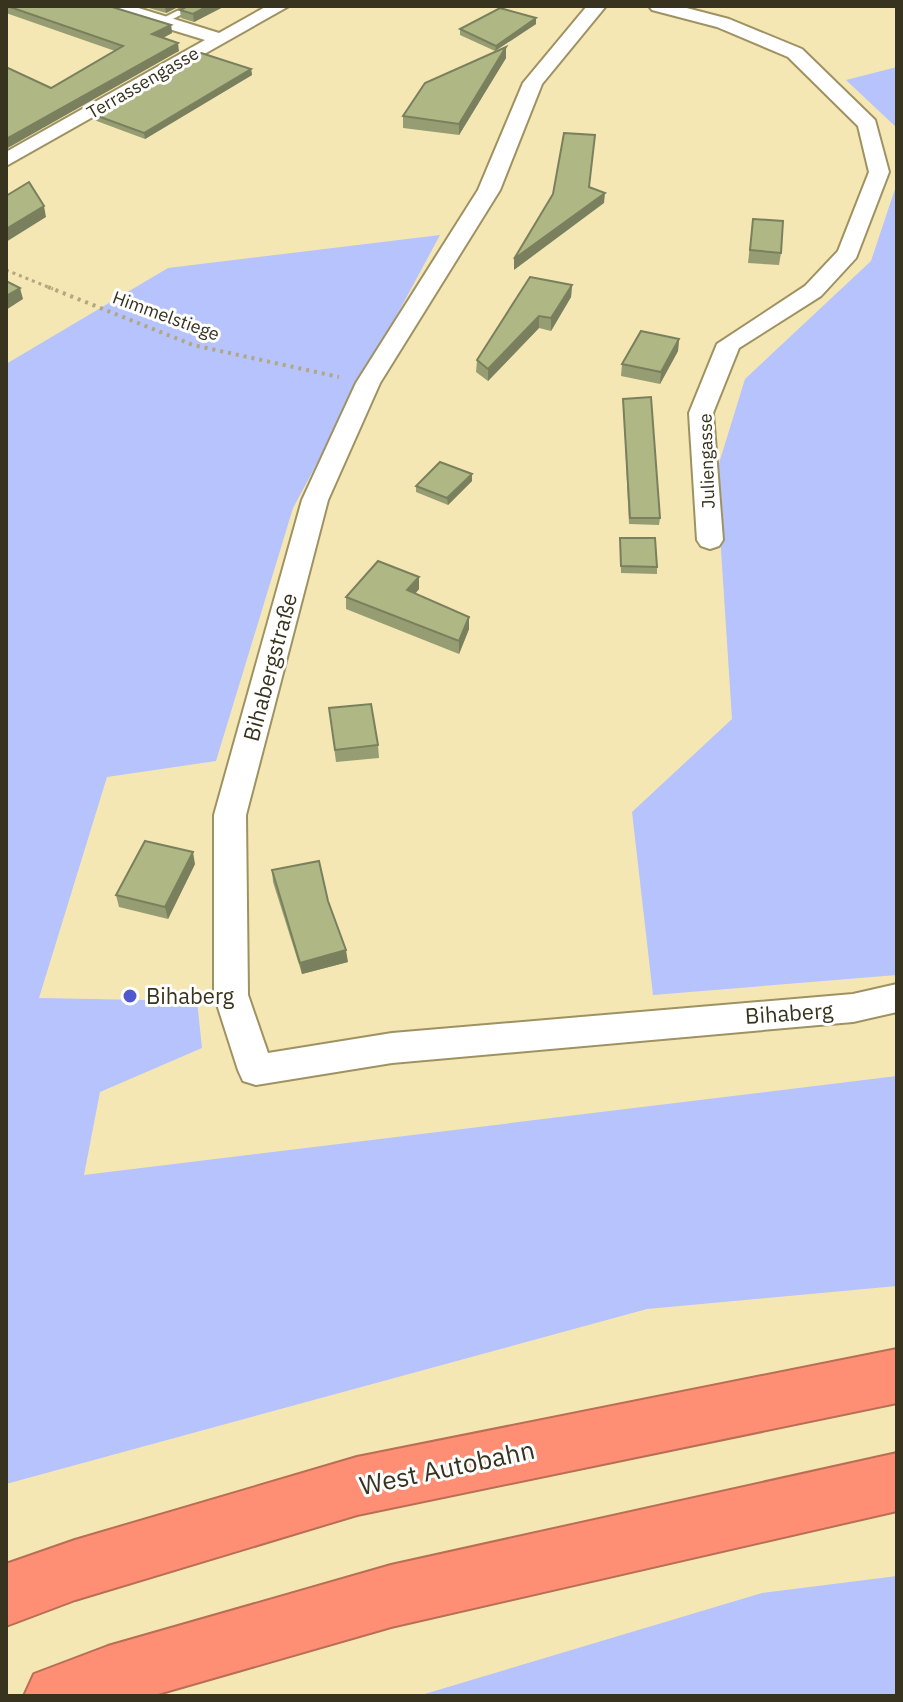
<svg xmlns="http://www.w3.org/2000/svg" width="903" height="1702" viewBox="0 0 903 1702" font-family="'IBM Plex Sans',sans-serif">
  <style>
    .green { fill: #b6c3fc }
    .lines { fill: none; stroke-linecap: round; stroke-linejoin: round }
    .service-casing { stroke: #9f9262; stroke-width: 4 }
    .minor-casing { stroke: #9f9262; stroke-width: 4 }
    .motorway-casing { stroke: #b96f56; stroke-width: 4 }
    .path-far1 { stroke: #b2a77f; stroke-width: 3; stroke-dasharray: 3 4; stroke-linecap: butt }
    .path { stroke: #b2a77f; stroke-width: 4; stroke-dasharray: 3 5; stroke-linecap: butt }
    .service { fill: #fff; fill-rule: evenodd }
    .minor { fill: #fff; fill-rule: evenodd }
    .motorway { fill: #fe8f74; fill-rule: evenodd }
    .wall { fill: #969d72 }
    .shaded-wall { fill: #7a805d }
    .building { fill: #afb785; stroke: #7a805d; stroke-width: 2 }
    .poi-dot { fill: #4f58ce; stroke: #fff; stroke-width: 3 }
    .labels { text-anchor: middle; stroke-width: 6; stroke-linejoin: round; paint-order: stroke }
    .far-street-label { font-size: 18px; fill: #38331e; stroke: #fff }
    .street-label { font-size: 22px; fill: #38331e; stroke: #fff }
    .poi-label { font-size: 22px; fill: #38331e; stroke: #fff; text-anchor: start }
    .near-street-label { font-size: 26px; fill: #38331e; stroke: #fff }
  </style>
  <rect width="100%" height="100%" fill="#f5e7b4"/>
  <g class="green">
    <path d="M897 67V128L846 80Z"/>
    <path d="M897 183V975L653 995 632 812 732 719 716 473 745 379 871 261Z"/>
    <path d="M440 235 293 508 216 761 107 777 39 998 197 1001 202 1048 100 1092 84 1175 897 1076V1286L647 1309 6 1484V364L168 268Z"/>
    <path d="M897 1576V1696H418L762 1593Z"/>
  </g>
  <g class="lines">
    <g class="service-casing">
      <path id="service" d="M187 6H198L165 23 157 21Z"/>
    </g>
    <g class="minor-casing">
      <g id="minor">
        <path d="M104 6H132L219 33 267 6H289L6 166V152L205 40 107 10Z"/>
        <path d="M587 6H606L542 84 500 190 380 383 328 500 246 815 248 995 268 1053 392 1033 853 994 897 984V1012L853 1022 392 1063 256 1085 243 1081 238 1070 214 995V815L302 500 356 383 478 190 523 83Z"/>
        <path d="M649 6H679L729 19 802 49 875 120 889 172 856 258 821 296 739 348 713 413 723 540 719 546 710 549 701 546 697 540 689 413 717 344 805 286 838 251 869 172 858 126 788 57 717 27 652 10Z"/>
      </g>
    </g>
    <g class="motorway-casing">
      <g id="motorway">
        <path d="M897 1349V1403L357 1515 75 1600 6 1626V1564L75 1540 357 1457Z"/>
        <path d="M897 1453V1511L391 1627 151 1696H24L34 1674 108 1646 391 1565Z"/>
      </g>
    </g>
    <path class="path-far1" d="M6 270 53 289"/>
    <path class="path" d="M48 287 193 345 339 377"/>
    <use href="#service" class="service"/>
    <use href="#minor" class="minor"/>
    <use href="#motorway" class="motorway"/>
  </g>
  <g class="wall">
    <path d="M6 6 171 25 172 33 163 38 179 51 51 88 115 51 6 13Z"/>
    <path d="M142 6H180L166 13Z"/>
    <path d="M225 6 194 22 181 18 180 10Z"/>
    <path d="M536 24 495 51 460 35V29Z"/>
    <path d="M506 47V58L459 135 403 128V116Z"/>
    <path d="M251 69 252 75 145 139 94 120 92 114Z"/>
    <path d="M753 219 781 253 779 265 748 263Z"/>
    <path d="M572 285 571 297 551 331 539 328 488 381 476 372 477 360Z"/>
    <path d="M679 339 678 351 660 384 621 376 622 364Z"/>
    <path d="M623 399 660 518 659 525 629 524Z"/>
    <path d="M472 474V481L448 505 416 492V486Z"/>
    <path d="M620 538 657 567V574L621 573Z"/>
    <path d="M419 577V589L415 594 469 629 459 654 346 609V597Z"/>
    <path d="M329 708 378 745 379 758 336 762Z"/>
    <path d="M195 864 168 919 119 907 116 895Z"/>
    <path d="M272 870 348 962 302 974 273 882Z"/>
  </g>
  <g class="shaded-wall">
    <path d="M165 6H180L166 13Z"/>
    <path d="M208 6H225L194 22 193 14Z"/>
    <path d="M536 18V24L495 51 496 46Z"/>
    <path d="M171 25 172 33 153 43 152 34Z"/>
    <path d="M178 43 179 51 6 149V139Z"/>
    <path d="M506 47V58L459 135V124Z"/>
    <path d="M251 69 252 75 145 139 144 133Z"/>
    <path d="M605 193 604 203 514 270V259Z"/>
    <path d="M44 206 46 217 6 242V229Z"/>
    <path d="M572 285 571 297 551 331V318Z"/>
    <path d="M20 288 23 299 6 310V296Z"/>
    <path d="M539 316V328L488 381V369Z"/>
    <path d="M679 339 678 351 660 384 661 372Z"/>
    <path d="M472 474V481L448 505 447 498Z"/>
    <path d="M419 577V589L407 603V590Z"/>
    <path d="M469 617V629L459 654V641Z"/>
    <path d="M193 852 195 864 168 919 165 907Z"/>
    <path d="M346 950 348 962 302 974 300 963Z"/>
  </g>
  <g class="building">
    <path d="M7 6H109L171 25 152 34 178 43 6 139V67L51 88 123 46Z"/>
    <path d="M188 6H208L193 14 180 10Z"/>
    <path d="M500 8 536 18 496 46 460 29Z"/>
    <path d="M506 47 459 124 403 116 425 83Z"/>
    <path d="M201 53 251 69 144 133 92 114Z"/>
    <path d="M564 133 595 135 589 187 605 193 514 259 553 194Z"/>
    <path d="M29 182 44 206 6 229V196Z"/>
    <path d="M753 219 783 221 781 253 750 250Z"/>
    <path d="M530 277 572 285 551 318 539 316 488 369 477 360Z"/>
    <path d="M6 281 20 288 6 296Z"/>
    <path d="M641 331 679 339 661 372 622 364Z"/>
    <path d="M651 397 660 518H630L623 399Z"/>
    <path d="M440 462 472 474 447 498 416 486Z"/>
    <path d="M620 538H655L657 567 621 566Z"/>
    <path d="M378 561 419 577 407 590 469 617 459 641 346 597Z"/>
    <path d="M371 704 378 745 335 750 329 708Z"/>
    <path d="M145 841 193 852 165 907 116 895Z"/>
    <path d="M319 861 328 901 346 950 300 963 272 870Z"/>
  </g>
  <circle class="poi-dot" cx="130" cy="996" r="8"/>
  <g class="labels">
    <g class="far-street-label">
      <text transform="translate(143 83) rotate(-30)" y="6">Terrassengasse</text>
      <text transform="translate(166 316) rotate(20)" y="6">Himmelstiege</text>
      <text transform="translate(707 461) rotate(-92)" y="6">Juliengasse</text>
    </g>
    <g class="street-label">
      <text transform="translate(270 667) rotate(-75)" y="8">Bihabergstraße</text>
      <text transform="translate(789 1013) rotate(-4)" y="8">Bihaberg</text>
    </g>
    <g class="poi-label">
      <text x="146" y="1004">Bihaberg</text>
    </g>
    <g class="near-street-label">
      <text transform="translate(447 1468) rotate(-12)" y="9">West Autobahn</text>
    </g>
  </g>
  <rect width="903" height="1702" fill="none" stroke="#38331e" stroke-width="16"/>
</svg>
